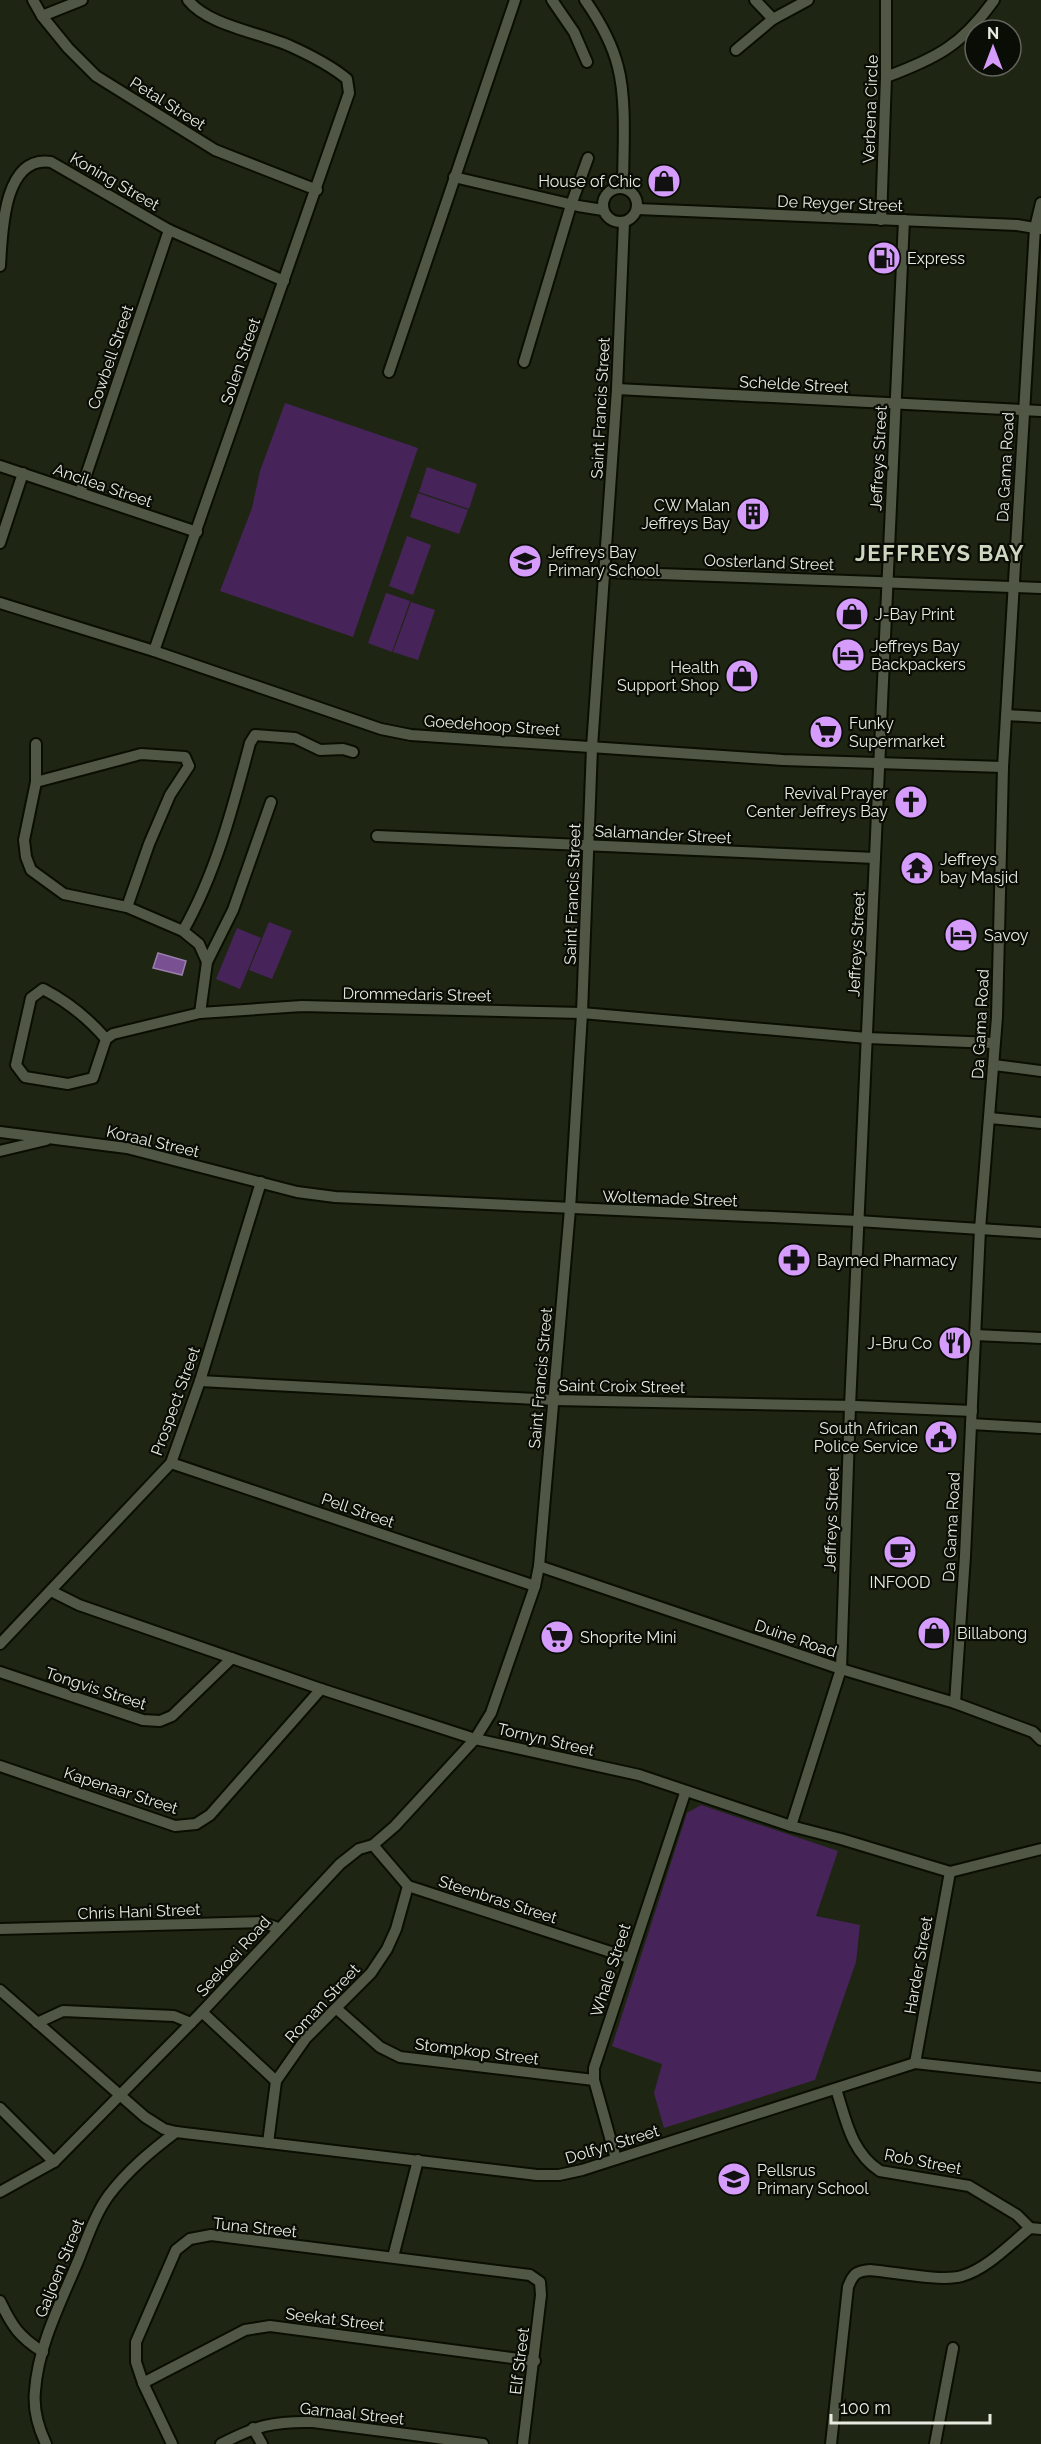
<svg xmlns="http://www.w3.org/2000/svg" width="1041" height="2444" viewBox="0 0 1041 2444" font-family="Raleway,sans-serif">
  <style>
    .green { fill: #46245a }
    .water { fill: #795193; stroke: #9a7faa; stroke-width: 1.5 }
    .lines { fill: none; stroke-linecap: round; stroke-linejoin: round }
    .minor-casing { stroke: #090e01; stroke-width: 14 }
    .minor { stroke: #505744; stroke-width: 10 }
    .labels { text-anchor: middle; stroke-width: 4.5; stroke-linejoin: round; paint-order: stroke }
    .street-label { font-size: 16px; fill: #e6eadf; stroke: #0a0d06 }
    .poi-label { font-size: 16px; fill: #e6eadf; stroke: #0a0d06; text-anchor: start }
    .district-label { font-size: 22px; font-weight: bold; letter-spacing: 1.5px; fill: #ced7c0; stroke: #0a0d06 }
  </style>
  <rect width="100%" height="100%" fill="#1f2513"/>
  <g class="green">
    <path d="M285 403 418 448 353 637 220 591 252 508 260 471Z"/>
    <path d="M427 467 477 484 469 509 419 492Z"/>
    <path d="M418 493 468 510 459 534 410 517Z"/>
    <path d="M407 536 431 545 413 595 389 586Z"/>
    <path d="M386 593 410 601 392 652 368 643Z"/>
    <path d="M411 602 435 610 418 660 393 652Z"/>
    <path d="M269 922 292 931 272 979 249 970Z"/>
    <path d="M237 928 261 938 240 989 216 979Z"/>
    <path d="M701 1805 838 1851 816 1916 860 1925 856 1962 815 2080 664 2128 654 2093 662 2064 612 2046 687 1813Z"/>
  </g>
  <path class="water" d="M158 953 186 961 182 975 153 968Z"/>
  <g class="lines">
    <g class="minor-casing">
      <g id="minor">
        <path d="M33 0 42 16 68 48 96 76 215 150 317 190"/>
        <path d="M552 0 574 32 587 62"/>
        <path d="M585 0C599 20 612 43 618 67 627 101 623 152 623 188"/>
        <path d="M755 0 773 19"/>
        <path d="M42 16 82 0"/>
        <path d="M736 50 773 19 808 0"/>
        <path d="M886 77C937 58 962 45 994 0"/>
        <path d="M454 177 578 206 603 210"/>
        <circle cx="620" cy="205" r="17"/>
        <path d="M637 209 1017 225 1041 229"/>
        <path d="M881 220 886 77V0"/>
        <path d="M0 266C2 233 3 155 51 162L169 230 284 281"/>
        <path d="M524 362 571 205 588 158"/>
        <path d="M389 372 515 0"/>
        <path d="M617 389 1041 411"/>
        <path d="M0 466 197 532"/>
        <path d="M80 493 169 230"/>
        <path d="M0 543 23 473"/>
        <path d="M604 572 1041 588"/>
        <path d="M0 603 154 651 381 729 411 735 783 760 1003 767"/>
        <path d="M154 651 349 93 347 79C330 65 310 55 290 46 261 33 207 25 188 0"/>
        <path d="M1007 715 1041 717"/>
        <path d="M36 744V782L24 840 26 857 31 870 64 894 127 907 183 931 199 944 207 962"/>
        <path d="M36 782 141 754 185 757 189 766 170 795 149 844 127 907"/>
        <path d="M377 836 875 858"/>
        <path d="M183 931C216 873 233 807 250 743L255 735 295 738 320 750 343 749 353 752"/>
        <path d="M200 1013 207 962 233 910 271 802"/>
        <path d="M106 1039C88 1018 68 1002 43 989L31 998 16 1065 25 1077 68 1084 93 1078 106 1039 113 1034 200 1013 302 1006 582 1013 867 1038 994 1043"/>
        <path d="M994 1065 1041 1071"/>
        <path d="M990 1118 1041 1123"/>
        <path d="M0 1132 127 1148 297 1192 335 1197 858 1221 1041 1233"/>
        <path d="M0 1151 46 1140"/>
        <path d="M975 1335 1041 1338"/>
        <path d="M200 1381 554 1400 856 1406 972 1411"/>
        <path d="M971 1424 1041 1428"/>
        <path d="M171 1463 535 1586"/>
        <path d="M539 1566 841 1669 955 1703 1033 1732 1041 1740"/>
        <path d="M51 1591 79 1605 321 1689 475 1739 639 1775 791 1826 841 1839 950 1872 1041 1849"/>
        <path d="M0 1644 171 1463 200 1381 261 1182"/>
        <path d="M0 1672 143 1720 160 1721 172 1716 232 1658"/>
        <path d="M955 1703 965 1556 980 1229 997 1017 1003 767 1035 228 1041 203"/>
        <path d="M0 1766 175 1826 196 1824 210 1815 321 1689"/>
        <path d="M791 1826 841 1669 850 1406 904 220"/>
        <path d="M373 1845 408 1886 629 1958"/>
        <path d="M0 1929 261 1922 278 1928"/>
        <path d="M0 1990 145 2117 164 2129 176 2132 537 2175H559L582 2170 915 2063 1041 2077"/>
        <path d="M337 2009 380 2047 400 2057 594 2080"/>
        <path d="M202 2012 276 2081"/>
        <path d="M37 2023 63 2011 174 2016 191 2023"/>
        <path d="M915 2063 950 1872"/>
        <path d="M836 2089C846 2120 851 2152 880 2171L969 2186 1017 2215 1030 2228 1041 2229"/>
        <path d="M0 2108 54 2162"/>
        <path d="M268 2143 276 2081 306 2038 371 1973 387 1949 396 1929 408 1886"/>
        <path d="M616 2159 594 2080V2068L685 1793"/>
        <path d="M0 2192 54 2162 202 2012 340 1864 359 1849 373 1845 395 1826 475 1739 491 1713 535 1586 539 1566 570 1209 582 1013 592 747 617 389 624 222"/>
        <path d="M393 2257 418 2160"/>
        <path d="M0 2301C12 2326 19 2337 43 2352"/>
        <path d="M143 2383 245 2330 270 2326 535 2361"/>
        <path d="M253 2428 262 2444"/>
        <path d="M46 2444C38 2427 33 2410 35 2391 38 2346 61 2302 78 2261 87 2239 95 2214 109 2195 128 2170 151 2151 176 2132"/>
        <path d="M172 2444 143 2383 136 2362V2342L176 2250 190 2239 211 2235 530 2275 540 2282 541 2295 523 2444"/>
        <path d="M221 2444C256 2426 273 2421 313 2422L483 2444"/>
        <path d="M831 2444 848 2287C853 2274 856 2271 870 2270 894 2272 941 2282 962 2276 987 2269 1010 2244 1030 2228"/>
        <path d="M935 2444 953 2348"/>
      </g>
    </g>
    <use href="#minor" class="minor"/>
  </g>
  <defs>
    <g id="shop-disc" transform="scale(1.725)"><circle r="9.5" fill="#d59cfb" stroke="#0a0d06"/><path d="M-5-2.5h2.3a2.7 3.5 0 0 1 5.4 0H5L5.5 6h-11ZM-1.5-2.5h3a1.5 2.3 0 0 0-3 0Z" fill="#111"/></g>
    <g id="fuel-disc" transform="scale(1.725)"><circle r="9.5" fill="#d59cfb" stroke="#0a0d06"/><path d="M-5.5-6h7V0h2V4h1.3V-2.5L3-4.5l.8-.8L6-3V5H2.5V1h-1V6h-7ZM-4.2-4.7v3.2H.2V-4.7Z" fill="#111"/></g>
    <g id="building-disc" transform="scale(1.725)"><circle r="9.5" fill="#d59cfb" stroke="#0a0d06"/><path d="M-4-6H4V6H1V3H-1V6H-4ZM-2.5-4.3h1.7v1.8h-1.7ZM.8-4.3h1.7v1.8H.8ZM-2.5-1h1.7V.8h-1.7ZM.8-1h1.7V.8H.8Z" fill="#111"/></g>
    <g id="school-disc" transform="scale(1.725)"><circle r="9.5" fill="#d59cfb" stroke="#0a0d06"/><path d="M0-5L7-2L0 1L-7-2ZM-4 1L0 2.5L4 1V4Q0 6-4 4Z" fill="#111"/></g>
    <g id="hotel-disc" transform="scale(1.725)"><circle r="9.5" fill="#d59cfb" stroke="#0a0d06"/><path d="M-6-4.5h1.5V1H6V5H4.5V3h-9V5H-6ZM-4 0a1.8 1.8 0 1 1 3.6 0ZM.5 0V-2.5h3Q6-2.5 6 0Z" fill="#111"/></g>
    <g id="supermarket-disc" transform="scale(1.725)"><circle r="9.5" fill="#d59cfb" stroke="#0a0d06"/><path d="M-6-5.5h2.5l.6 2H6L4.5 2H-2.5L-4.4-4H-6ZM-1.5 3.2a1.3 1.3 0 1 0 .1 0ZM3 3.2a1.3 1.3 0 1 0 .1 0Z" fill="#111"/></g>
    <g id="church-disc" transform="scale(1.725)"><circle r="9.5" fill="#d59cfb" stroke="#0a0d06"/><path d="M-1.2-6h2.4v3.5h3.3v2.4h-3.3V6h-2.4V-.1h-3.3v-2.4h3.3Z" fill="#111"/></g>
    <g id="temple-disc" transform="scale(1.725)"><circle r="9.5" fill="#d59cfb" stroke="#0a0d06"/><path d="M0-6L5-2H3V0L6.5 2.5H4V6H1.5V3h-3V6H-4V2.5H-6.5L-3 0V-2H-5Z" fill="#111"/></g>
    <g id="pharmacy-disc" transform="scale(1.725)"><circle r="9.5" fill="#d59cfb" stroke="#0a0d06"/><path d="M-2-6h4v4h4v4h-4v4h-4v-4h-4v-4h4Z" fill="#111"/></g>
    <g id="restaurant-disc" transform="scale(1.725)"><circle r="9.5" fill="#d59cfb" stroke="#0a0d06"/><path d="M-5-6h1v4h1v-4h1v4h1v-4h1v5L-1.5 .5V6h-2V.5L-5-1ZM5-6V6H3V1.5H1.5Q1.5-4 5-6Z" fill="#111"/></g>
    <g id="civic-disc" transform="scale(1.725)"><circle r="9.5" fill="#d59cfb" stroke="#0a0d06"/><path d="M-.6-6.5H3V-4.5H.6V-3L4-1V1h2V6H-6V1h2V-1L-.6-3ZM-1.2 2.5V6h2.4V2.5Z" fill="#111"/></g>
    <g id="cafe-disc" transform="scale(1.725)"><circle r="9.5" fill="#d59cfb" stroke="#0a0d06"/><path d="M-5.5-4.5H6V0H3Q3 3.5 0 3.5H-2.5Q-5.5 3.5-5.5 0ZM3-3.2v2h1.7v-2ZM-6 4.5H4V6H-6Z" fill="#111"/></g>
  </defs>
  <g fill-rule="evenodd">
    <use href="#shop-disc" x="664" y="181"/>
    <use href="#fuel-disc" x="884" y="258"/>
    <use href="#building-disc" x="753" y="514"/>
    <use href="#school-disc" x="525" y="561"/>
    <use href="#shop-disc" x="852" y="614"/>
    <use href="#hotel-disc" x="848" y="655"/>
    <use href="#shop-disc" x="742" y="676"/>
    <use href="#supermarket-disc" x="826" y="732"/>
    <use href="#church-disc" x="911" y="802"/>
    <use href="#temple-disc" x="917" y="868"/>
    <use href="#hotel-disc" x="961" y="935"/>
    <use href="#pharmacy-disc" x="794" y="1260"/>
    <use href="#restaurant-disc" x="955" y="1343"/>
    <use href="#civic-disc" x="941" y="1437"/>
    <use href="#cafe-disc" x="900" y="1552"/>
    <use href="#shop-disc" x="934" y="1633"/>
    <use href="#supermarket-disc" x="557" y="1637"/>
    <use href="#school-disc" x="734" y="2179"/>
  </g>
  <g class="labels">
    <g class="street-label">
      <text transform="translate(168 103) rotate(32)" y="6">Petal Street</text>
      <text transform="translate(870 109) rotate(-88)" y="6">Verbena Circle</text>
      <text transform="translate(115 181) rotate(30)" y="6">Koning Street</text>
      <text transform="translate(840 203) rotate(2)" y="6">De Reyger Street</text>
      <text transform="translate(110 357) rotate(-71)" y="6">Cowbell Street</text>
      <text transform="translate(240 361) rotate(-71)" y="6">Solen Street</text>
      <text transform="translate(794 384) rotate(3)" y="6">Schelde Street</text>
      <text transform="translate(600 408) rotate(-87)" y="6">Saint Francis Street</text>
      <text transform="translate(878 458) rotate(-87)" y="6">Jeffreys Street</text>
      <text transform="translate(1005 467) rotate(-87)" y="6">Da Gama Road</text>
      <text transform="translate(103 485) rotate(19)" y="6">Ancilea Street</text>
      <text transform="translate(769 562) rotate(2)" y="6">Oosterland Street</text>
      <text transform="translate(492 725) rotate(4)" y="6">Goedehoop Street</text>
      <text transform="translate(663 834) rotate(3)" y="6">Salamander Street</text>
      <text transform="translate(572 894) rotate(-88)" y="6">Saint Francis Street</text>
      <text transform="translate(856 944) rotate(-87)" y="6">Jeffreys Street</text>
      <text transform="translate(417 994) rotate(1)" y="6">Drommedaris Street</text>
      <text transform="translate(980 1024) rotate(-87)" y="6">Da Gama Road</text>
      <text transform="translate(153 1141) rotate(13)" y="6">Koraal Street</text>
      <text transform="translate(670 1198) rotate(2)" y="6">Woltemade Street</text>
      <text transform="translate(540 1378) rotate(-85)" y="6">Saint Francis Street</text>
      <text transform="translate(622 1386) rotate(1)" y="6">Saint Croix Street</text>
      <text transform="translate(175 1401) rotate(-70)" y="6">Prospect Street</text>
      <text transform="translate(358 1510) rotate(19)" y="6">Pell Street</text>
      <text transform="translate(831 1519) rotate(-88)" y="6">Jeffreys Street</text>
      <text transform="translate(951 1527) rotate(-87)" y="6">Da Gama Road</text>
      <text transform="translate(796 1638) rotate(19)" y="6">Duine Road</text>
      <text transform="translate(96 1688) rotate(18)" y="6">Tongvis Street</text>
      <text transform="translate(546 1739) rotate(13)" y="6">Tornyn Street</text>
      <text transform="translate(121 1790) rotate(18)" y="6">Kapenaar Street</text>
      <text transform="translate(498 1899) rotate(18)" y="6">Steenbras Street</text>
      <text transform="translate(139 1911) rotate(-2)" y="6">Chris Hani Street</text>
      <text transform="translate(233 1956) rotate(-48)" y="6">Seekoei Road</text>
      <text transform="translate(918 1965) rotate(-80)" y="6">Harder Street</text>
      <text transform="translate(610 1970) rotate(-72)" y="6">Whale Street</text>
      <text transform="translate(322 2003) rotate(-47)" y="6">Roman Street</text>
      <text transform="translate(477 2051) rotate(7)" y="6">Stompkop Street</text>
      <text transform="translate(612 2144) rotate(-17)" y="6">Dolfyn Street</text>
      <text transform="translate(923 2161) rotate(11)" y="6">Rob Street</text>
      <text transform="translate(255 2227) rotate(6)" y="6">Tuna Street</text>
      <text transform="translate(59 2268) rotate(-68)" y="6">Galjoen Street</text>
      <text transform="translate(335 2319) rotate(7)" y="6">Seekat Street</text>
      <text transform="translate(519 2361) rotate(-83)" y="6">Elf Street</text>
      <text transform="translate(352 2413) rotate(6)" y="6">Garnaal Street</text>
    </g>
    <g class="poi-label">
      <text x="641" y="187" text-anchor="end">House of Chic</text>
      <text x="907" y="264">Express</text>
      <text x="730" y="511" text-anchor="end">CW Malan<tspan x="730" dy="18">Jeffreys Bay</tspan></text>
      <text x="548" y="558">Jeffreys Bay<tspan x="548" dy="18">Primary School</tspan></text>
      <text x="875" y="620">J-Bay Print</text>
      <text x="871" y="652">Jeffreys Bay<tspan x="871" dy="18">Backpackers</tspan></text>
      <text x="719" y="673" text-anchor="end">Health<tspan x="719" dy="18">Support Shop</tspan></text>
      <text x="849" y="729">Funky<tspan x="849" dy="18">Supermarket</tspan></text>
      <text x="888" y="799" text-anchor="end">Revival Prayer<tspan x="888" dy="18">Center Jeffreys Bay</tspan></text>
      <text x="940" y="865">Jeffreys<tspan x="940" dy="18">bay Masjid</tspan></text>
      <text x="984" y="941">Savoy</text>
      <text x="817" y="1266">Baymed Pharmacy</text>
      <text x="932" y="1349" text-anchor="end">J-Bru Co</text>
      <text x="918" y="1434" text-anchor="end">South African<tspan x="918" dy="18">Police Service</tspan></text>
      <text x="900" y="1588" text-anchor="middle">INFOOD</text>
      <text x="957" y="1639">Billabong</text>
      <text x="580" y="1643">Shoprite Mini</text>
      <text x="757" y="2176">Pellsrus<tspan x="757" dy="18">Primary School</tspan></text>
    </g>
    <g class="district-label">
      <text x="940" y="561">JEFFREYS BAY</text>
    </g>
  </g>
  <g transform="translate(993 48)"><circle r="28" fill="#0a0d06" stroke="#62655d" stroke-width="1.5"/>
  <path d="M0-4.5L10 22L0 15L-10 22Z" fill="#d59cfb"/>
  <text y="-9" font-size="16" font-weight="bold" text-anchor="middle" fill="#e6eadf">N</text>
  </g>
  <path d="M831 2414v9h159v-9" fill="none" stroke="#e6eadf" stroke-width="3"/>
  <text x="840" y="2414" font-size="18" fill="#e6eadf" stroke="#0a0d06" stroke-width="4.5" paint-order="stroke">100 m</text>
</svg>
